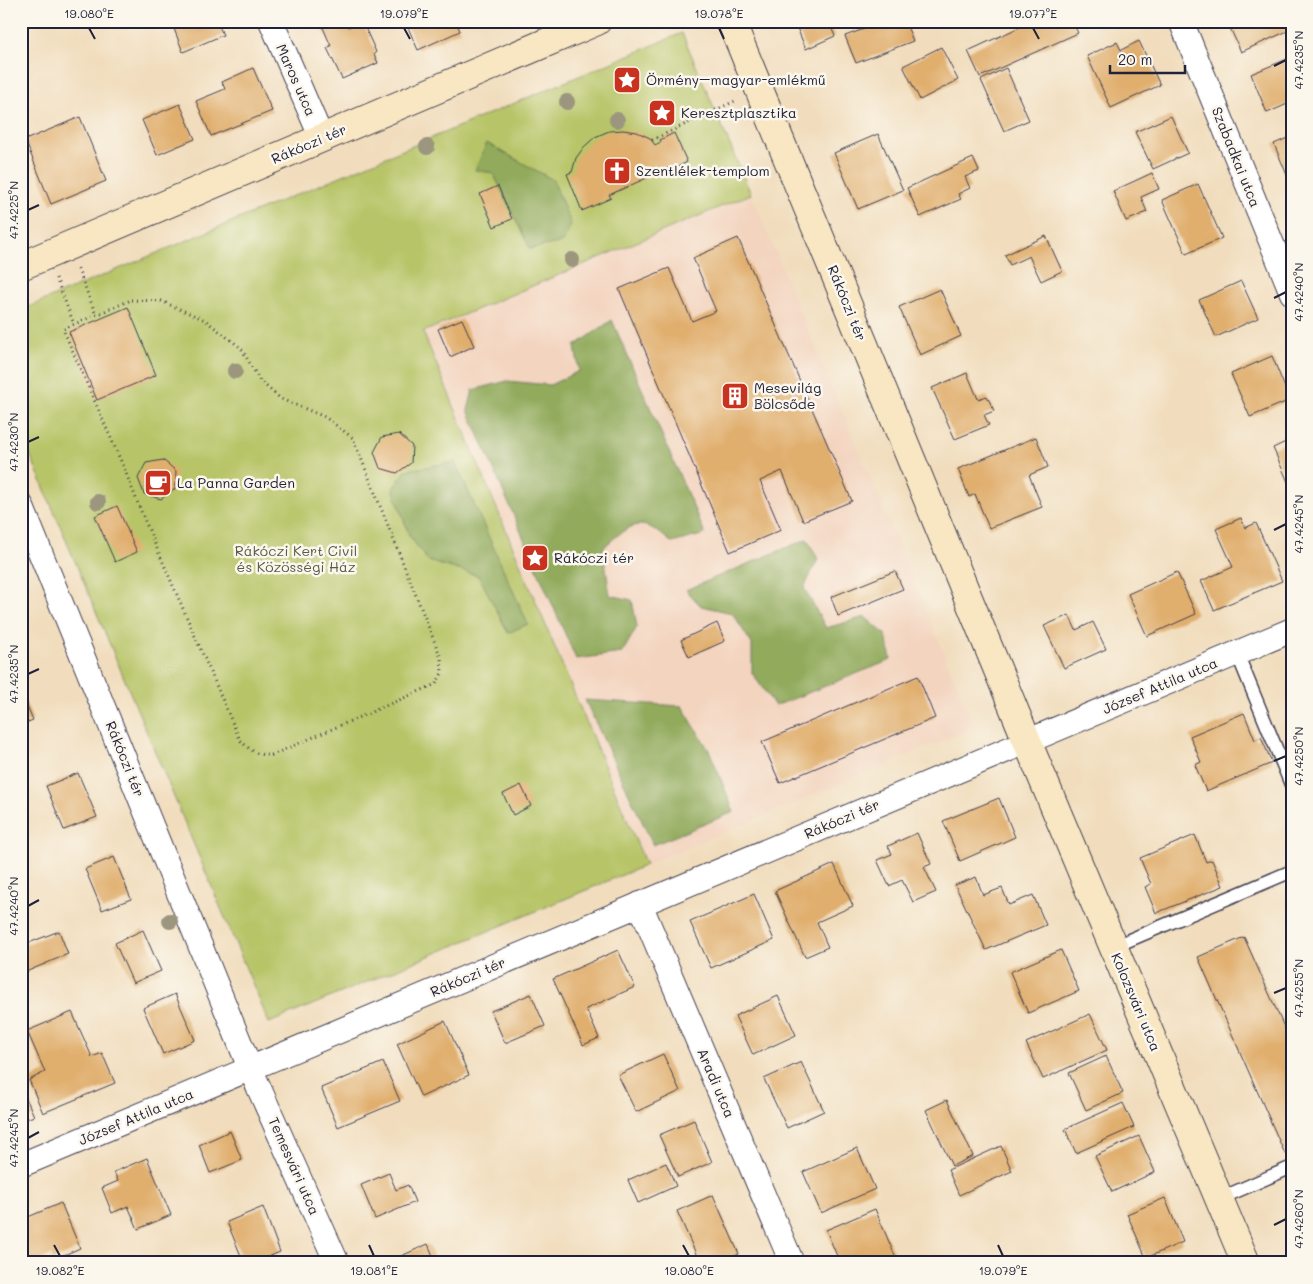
<svg xmlns="http://www.w3.org/2000/svg" width="1313" height="1284" viewBox="0 0 1313 1284" font-family="Mali,sans-serif">
  <style>
    .built { fill: #f3d4bf }
    .green { fill: #b7c567; stroke: #6c7451 }
    .forest { fill: #91aa5c; stroke: #5a664c }
    .building { fill: #e0ae6d }
    .lines { fill: none; stroke-linecap: round; stroke-linejoin: round }
    .lane-casing { stroke: #413e4e; stroke-width: 15 }
    .street-casing { stroke: #413e4e; stroke-width: 26 }
    .secondary-casing { stroke: #413e4e; stroke-width: 30 }
    .path { stroke: #413e4e; stroke-width: 3; stroke-dasharray: 1 4; stroke-linecap: butt }
    .lane { stroke: #fff; stroke-width: 12 }
    .street { stroke: #fff; stroke-width: 24 }
    .secondary { stroke: #f9e7c3; stroke-width: 28 }
    .tree { fill: #9c967e }
    .ticks { fill: none; stroke: #22223b; stroke-width: 2 }
    .labels { text-anchor: middle; stroke-width: 5; stroke-linejoin: round; paint-order: stroke }
    .street-label { font-size: 14px; fill: #22223b; stroke: #fbf7ec }
    .poi-label { font-size: 14px; fill: #22223b; stroke: #fbf7ec; text-anchor: start }
    .park-label { font-size: 14px; fill: #565b4a; stroke: #fbf7ec }
    .neatline { fill: none; stroke: #22223b; stroke-width: 2 }
    .ticks-label { font-size: 12px; text-anchor: middle; fill: #22223b }
  </style>
  <rect width="100%" height="100%" fill="#fbf7ec"/>
  <filter id="ink" filterUnits="userSpaceOnUse"><feTurbulence type="fractalNoise" baseFrequency=".02" numOctaves="2"/><feDisplacementMap in="SourceGraphic" scale="10" xChannelSelector="R" yChannelSelector="G"/><feConvolveMatrix kernelMatrix="1 2 1 2 8 2 1 2 1" color-interpolation-filters="sRGB"/></filter>
  <filter id="wash" filterUnits="userSpaceOnUse"><feTurbulence type="fractalNoise" baseFrequency=".0096" numOctaves="4" result="noise"/><feDisplacementMap in="SourceGraphic" scale="20" xChannelSelector="R" yChannelSelector="G"/><feGaussianBlur stdDeviation="1.12" result="paint"/><feColorMatrix in="noise" values="0 0 0 0 0 0 0 0 0 0 0 0 0 0 0 0 0 1.4 0 .05"/><feComposite in="paint" operator="in"/></filter>
  <g filter="url(#wash)">
    <rect width="100%" height="100%" fill="#f1ddbd"/>
    <path class="built" d="M751 194 975 727 646 865 423 332Z"/>
    <path class="green" d="M682 33 751 194 423 332 646 865 269 1023 21 433V310Z"/>
    <g class="forest">
      <path d="M487 143 553 180 571 224 563 242 530 249 493 173 475 170Z"/>
      <path d="M612 320 705 534 672 543C641 515 632 522 603 548L610 595 632 600 637 627 622 653 576 659 468 410 473 390 507 381 550 385 579 371 575 346Z"/>
      <path d="M455 462 528 624 508 633 479 576 428 561 409 535 393 488 407 470Z"/>
      <path d="M807 539 818 559 804 588 826 628 865 617 886 635 891 660 775 706 752 673V644L732 613 701 606 686 590Z"/>
      <path d="M585 700 682 706 710 752 734 812 653 845Z"/>
    </g>
    <g id="blocks">
      <g class="building">
        <path d="M171 21H217L223 35 183 52Z"/>
        <path d="M325 21H345L348 27 362 21 376 52 374 54 378 63 342 79 327 48 331 46 321 23Z"/>
        <path d="M405 21H456L460 31 418 50Z"/>
        <path d="M794 21H837L830 25 835 36 806 49Z"/>
        <path d="M861 21H888L889 23 905 21 913 41 856 63 845 36 864 29Z"/>
        <path d="M1033 21H1072L1078 33 980 77 968 51Z"/>
        <path d="M1227 21H1292V29L1241 52Z"/>
        <path d="M1139 41 1160 85 1111 108 1087 56 1117 42 1121 50Z"/>
        <path d="M941 47 958 80 920 100 903 66Z"/>
        <path d="M1292 57V102L1267 113 1251 74Z"/>
        <path d="M253 68 272 111 211 136 196 101 225 89 222 82Z"/>
        <path d="M1006 68 1029 120 1004 131 981 80Z"/>
        <path d="M180 104 195 139 157 155 142 120Z"/>
        <path d="M1171 116 1188 153 1153 169 1135 132Z"/>
        <path d="M80 117 106 181 51 204 25 140Z"/>
        <path d="M623 130 637 132 650 138 655 145 661 142 660 140 674 133 687 162 672 170 671 167 609 195 611 198 582 211 567 174 572 172 576 158 584 147 595 137 609 131Z"/>
        <path d="M878 134 903 190 858 209 834 153Z"/>
        <path d="M1292 136V187L1274 144Z"/>
        <path d="M973 158 979 171 965 177 970 188 958 194 961 199 920 217 907 188Z"/>
        <path d="M1152 173 1159 189 1141 197 1147 212 1126 221 1113 191Z"/>
        <path d="M1198 184 1222 238 1186 254 1162 200Z"/>
        <path d="M498 186 512 219 494 227 480 194Z"/>
        <path d="M1046 236 1062 271 1041 281 1029 256 1010 265 1005 255Z"/>
        <path d="M738 238 852 501 803 521 782 471 760 481 781 530 730 552 619 289 669 268 692 321 716 311 693 258Z"/>
        <path d="M1241 281 1258 318 1216 337 1199 300Z"/>
        <path d="M940 289 961 336 920 355 899 307Z"/>
        <path d="M128 307 156 375 97 400 69 332Z"/>
        <path d="M462 319 474 346 450 357 438 329Z"/>
        <path d="M1272 356 1290 400 1250 417 1231 374Z"/>
        <path d="M967 373 978 399 987 396 994 411 984 415 989 425 955 439 932 388Z"/>
        <path d="M399 434 412 446 411 463 397 473 380 468 374 452 382 437Z"/>
        <path d="M1036 437 1048 467 1029 475 1042 507 989 528 975 494 969 497 958 469Z"/>
        <path d="M1292 439V491L1273 448Z"/>
        <path d="M163 460 176 471 175 489 161 499 144 494 138 478 146 463Z"/>
        <path d="M117 506 137 552 115 562 95 516Z"/>
        <path d="M1241 518 1245 528 1256 523 1282 581 1214 610 1201 581 1233 567 1216 529Z"/>
        <path d="M895 571 903 589 838 616 831 597Z"/>
        <path d="M1177 572 1196 614 1147 636 1128 594Z"/>
        <path d="M1069 615 1076 630 1093 622 1106 649 1064 668 1044 626Z"/>
        <path d="M717 623 725 641 689 657 681 640Z"/>
        <path d="M918 676 935 718 780 783 762 742Z"/>
        <path d="M21 691 33 720 21 725Z"/>
        <path d="M1244 713 1255 740 1261 737 1272 763 1206 791 1195 765 1201 762 1190 736Z"/>
        <path d="M78 773 97 817 64 830 46 786Z"/>
        <path d="M521 785 531 806 513 815 503 794Z"/>
        <path d="M999 798 1015 837 960 861 943 821Z"/>
        <path d="M917 833 931 864 924 867 936 892 913 902 902 880 889 886 877 860 892 854 888 846Z"/>
        <path d="M1195 835 1206 862 1212 860 1223 886 1156 913 1145 887 1151 884 1140 858Z"/>
        <path d="M114 857 131 899 102 910 85 869Z"/>
        <path d="M834 864 853 906 817 922 828 947 805 957 775 891Z"/>
        <path d="M976 877 983 895 1002 888 1009 905 1033 895 1046 925 986 950 955 885Z"/>
        <path d="M754 894 774 940 711 968 690 922Z"/>
        <path d="M143 930 161 971 133 983 115 943Z"/>
        <path d="M59 931 68 954 21 974V946Z"/>
        <path d="M1244 937 1292 1045V1151L1285 1154 1198 957Z"/>
        <path d="M618 950 635 987 586 1009 599 1038 583 1045 553 979Z"/>
        <path d="M1061 950 1079 991 1028 1013 1010 972Z"/>
        <path d="M175 994 195 1040 163 1054 143 1008Z"/>
        <path d="M531 994 545 1026 505 1043 491 1011Z"/>
        <path d="M778 996 796 1035 753 1055 735 1016Z"/>
        <path d="M72 1012 92 1057 102 1053 115 1083 43 1113 29 1080 45 1072 27 1031Z"/>
        <path d="M1090 1014 1107 1050 1043 1079 1026 1043Z"/>
        <path d="M445 1021 469 1075 421 1097 397 1044Z"/>
        <path d="M663 1054 680 1091 636 1112 618 1075Z"/>
        <path d="M1106 1056 1123 1093 1086 1110 1069 1073Z"/>
        <path d="M383 1062 400 1101 338 1127 321 1088Z"/>
        <path d="M801 1062 824 1111 787 1128 764 1079Z"/>
        <path d="M21 1086 34 1116 21 1121Z"/>
        <path d="M947 1100 973 1156 952 1166 926 1110Z"/>
        <path d="M1123 1103 1134 1127 1076 1153 1065 1129Z"/>
        <path d="M694 1120 712 1162 678 1177 659 1135Z"/>
        <path d="M230 1131 242 1160 210 1173 199 1145Z"/>
        <path d="M1139 1136 1155 1172 1112 1192 1095 1156Z"/>
        <path d="M1001 1146 1012 1171 959 1195 948 1170Z"/>
        <path d="M857 1148 875 1189 821 1213 803 1172Z"/>
        <path d="M147 1158 171 1215 138 1229 128 1206 112 1213 102 1188 118 1181 114 1172Z"/>
        <path d="M666 1163 676 1186 638 1203 628 1180Z"/>
        <path d="M389 1173 396 1190 408 1185 415 1202 375 1219 361 1185Z"/>
        <path d="M713 1195 739 1254 719 1263H700L677 1211Z"/>
        <path d="M1165 1198 1183 1242 1146 1258 1127 1214Z"/>
        <path d="M61 1203 80 1248 53 1260 51 1255 34 1263H21V1220Z"/>
        <path d="M263 1207 280 1252 254 1263H244L227 1222Z"/>
        <path d="M875 1209 898 1263H840L826 1230Z"/>
        <path d="M428 1244 436 1263H391L390 1261Z"/>
      </g>
    </g>
  </g>
  <g filter="url(#ink)">
    <use href="#blocks" fill-opacity="0" stroke="#413e4e" stroke-width="1"/>
    <g class="lines">
      <g class="lane-casing">
        <g id="lane">
          <path d="M1237 653 1292 787"/>
          <path d="M1113 947 1292 871"/>
          <path d="M1219 1199 1292 1167"/>
        </g>
      </g>
      <g class="street-casing">
        <g id="street">
          <path d="M271 21 322 139"/>
          <path d="M1181 21 1292 293"/>
          <path d="M21 505 250 1068 337 1263"/>
          <path d="M640 904 792 1263"/>
          <path d="M21 1165 1292 630"/>
        </g>
      </g>
      <g class="secondary-casing">
        <g id="secondary">
          <path d="M731 21 1027 741 1246 1263"/>
          <path d="M21 266 597 21"/>
        </g>
      </g>
      <g class="path">
        <path d="M652 140 735 101"/>
        <path d="M78 269 96 315"/>
        <path d="M56 278 74 324"/>
        <path d="M131 300 161 301 205 320 241 348 260 381 281 399 325 417 353 438 441 658 442 673 436 684 272 755C257 756 250 750 240 740L145 521 124 468 63 329Z"/>
      </g>
      <use href="#lane" class="lane"/>
      <use href="#street" class="street"/>
      <use href="#secondary" class="secondary"/>
    </g>
    <g class="tree">
      <circle cx="567" cy="102" r="8"/>
      <circle cx="617" cy="120" r="8"/>
      <circle cx="427" cy="147" r="8"/>
      <circle cx="572" cy="260" r="8"/>
      <circle cx="235" cy="371" r="8"/>
      <circle cx="98" cy="502" r="8"/>
      <circle cx="170" cy="921" r="8"/>
    </g>
  </g>
  <path class="ticks" d="M89 28 95 39M404 28 410 39M719 28 724 39M1033 28 1039 39M1274 66 1286 60M28 210 39 205M1274 298 1286 292M28 442 39 437M1274 530 1286 524M28 674 39 669M1274 761 1286 756M28 906 39 900M1274 993 1286 988M28 1138 39 1132M1274 1225 1286 1219M54 1245 60 1256M369 1245 374 1256M683 1245 689 1256M998 1245 1003 1256"/>
  <defs>
    <g id="sight-square" transform="scale(1.4375)"><rect x="-9" y="-9" width="18" height="18" rx="4" fill="#c8321e" stroke="#fbf7ec"/><path d="M0-6L1.8-2.2L6-1.7L2.9 1.2L3.7 5.4L0 3.3L-3.7 5.4L-2.9 1.2L-6-1.7L-1.8-2.2Z" fill="#fff"/></g>
    <g id="church-square" transform="scale(1.4375)"><rect x="-9" y="-9" width="18" height="18" rx="4" fill="#c8321e" stroke="#fbf7ec"/><path d="M-1.2-6h2.4v3.5h3.3v2.4h-3.3V6h-2.4V-.1h-3.3v-2.4h3.3Z" fill="#fff"/></g>
    <g id="building-square" transform="scale(1.4375)"><rect x="-9" y="-9" width="18" height="18" rx="4" fill="#c8321e" stroke="#fbf7ec"/><path d="M-4-6H4V6H1V3H-1V6H-4ZM-2.5-4.3h1.7v1.8h-1.7ZM.8-4.3h1.7v1.8H.8ZM-2.5-1h1.7V.8h-1.7ZM.8-1h1.7V.8H.8Z" fill="#fff"/></g>
    <g id="cafe-square" transform="scale(1.4375)"><rect x="-9" y="-9" width="18" height="18" rx="4" fill="#c8321e" stroke="#fbf7ec"/><path d="M-5.5-4.5H6V0H3Q3 3.5 0 3.5H-2.5Q-5.5 3.5-5.5 0ZM3-3.2v2h1.7v-2ZM-6 4.5H4V6H-6Z" fill="#fff"/></g>
  </defs>
  <g fill-rule="evenodd">
    <use href="#sight-square" x="627" y="80"/>
    <use href="#sight-square" x="662" y="113"/>
    <use href="#church-square" x="617" y="171"/>
    <use href="#building-square" x="735" y="396"/>
    <use href="#cafe-square" x="158" y="483"/>
    <use href="#sight-square" x="535" y="558"/>
  </g>
  <g class="labels">
    <g class="street-label">
      <text transform="translate(296 80) rotate(66)" y="5">Maros utca</text>
      <text transform="translate(309 144) rotate(-23)" y="5">Rákóczi tér</text>
      <text transform="translate(1236 157) rotate(68)" y="5">Szabadkai utca</text>
      <text transform="translate(847 303) rotate(68)" y="5">Rákóczi tér</text>
      <text transform="translate(1160 686) rotate(-23)" y="5">József Attila utca</text>
      <text transform="translate(125 759) rotate(68)" y="5">Rákóczi tér</text>
      <text transform="translate(842 819) rotate(-23)" y="5">Rákóczi tér</text>
      <text transform="translate(468 977) rotate(-23)" y="5">Rákóczi tér</text>
      <text transform="translate(1136 1002) rotate(67)" y="5">Kolozsvári utca</text>
      <text transform="translate(716 1083) rotate(67)" y="5">Aradi utca</text>
      <text transform="translate(136 1117) rotate(-23)" y="5">József Attila utca</text>
      <text transform="translate(294 1166) rotate(66)" y="5">Temesvári utca</text>
    </g>
    <g class="poi-label">
      <text x="646" y="85">Örmény–magyar-emlékmű</text>
      <text x="681" y="118">Keresztplasztika</text>
      <text x="636" y="176">Szentlélek-templom</text>
      <text x="754" y="393">Mesevilág<tspan x="754" dy="16">Bölcsőde</tspan></text>
      <text x="177" y="488">La Panna Garden</text>
      <text x="554" y="563">Rákóczi tér</text>
    </g>
    <g class="park-label">
      <text x="296" y="556">Rákóczi Kert Civil<tspan x="296" dy="16">és Közösségi Ház</tspan></text>
    </g>
  </g>
  <rect width="1313" height="1284" fill="none" stroke="#fbf7ec" stroke-width="55"/>
  <path d="M1110 65v8h75v-8" fill="none" stroke="#22223b" stroke-width="2.5"/>
  <text x="1118" y="65" font-size="15" fill="#22223b" stroke="#fbf7ec" stroke-width="4" paint-order="stroke">20 m</text>
  <rect x="28" y="28" width="1258" height="1228" class="neatline"/>
  <g class="ticks-label">
    <text x="89" y="18">19.080°E</text>
    <text x="404" y="18">19.079°E</text>
    <text x="719" y="18">19.078°E</text>
    <text x="1033" y="18">19.077°E</text>
    <text transform="translate(1299 60) rotate(-90)" y="4">47.4235°N</text>
    <text transform="translate(14 210) rotate(-90)" y="4">47.4225°N</text>
    <text transform="translate(1299 292) rotate(-90)" y="4">47.4240°N</text>
    <text transform="translate(14 442) rotate(-90)" y="4">47.4230°N</text>
    <text transform="translate(1299 524) rotate(-90)" y="4">47.4245°N</text>
    <text transform="translate(14 674) rotate(-90)" y="4">47.4235°N</text>
    <text transform="translate(1299 756) rotate(-90)" y="4">47.4250°N</text>
    <text transform="translate(14 906) rotate(-90)" y="4">47.4240°N</text>
    <text transform="translate(1299 988) rotate(-90)" y="4">47.4255°N</text>
    <text transform="translate(14 1138) rotate(-90)" y="4">47.4245°N</text>
    <text transform="translate(1299 1219) rotate(-90)" y="4">47.4260°N</text>
    <text x="60" y="1275">19.082°E</text>
    <text x="374" y="1275">19.081°E</text>
    <text x="689" y="1275">19.080°E</text>
    <text x="1003" y="1275">19.079°E</text>
  </g>
</svg>
